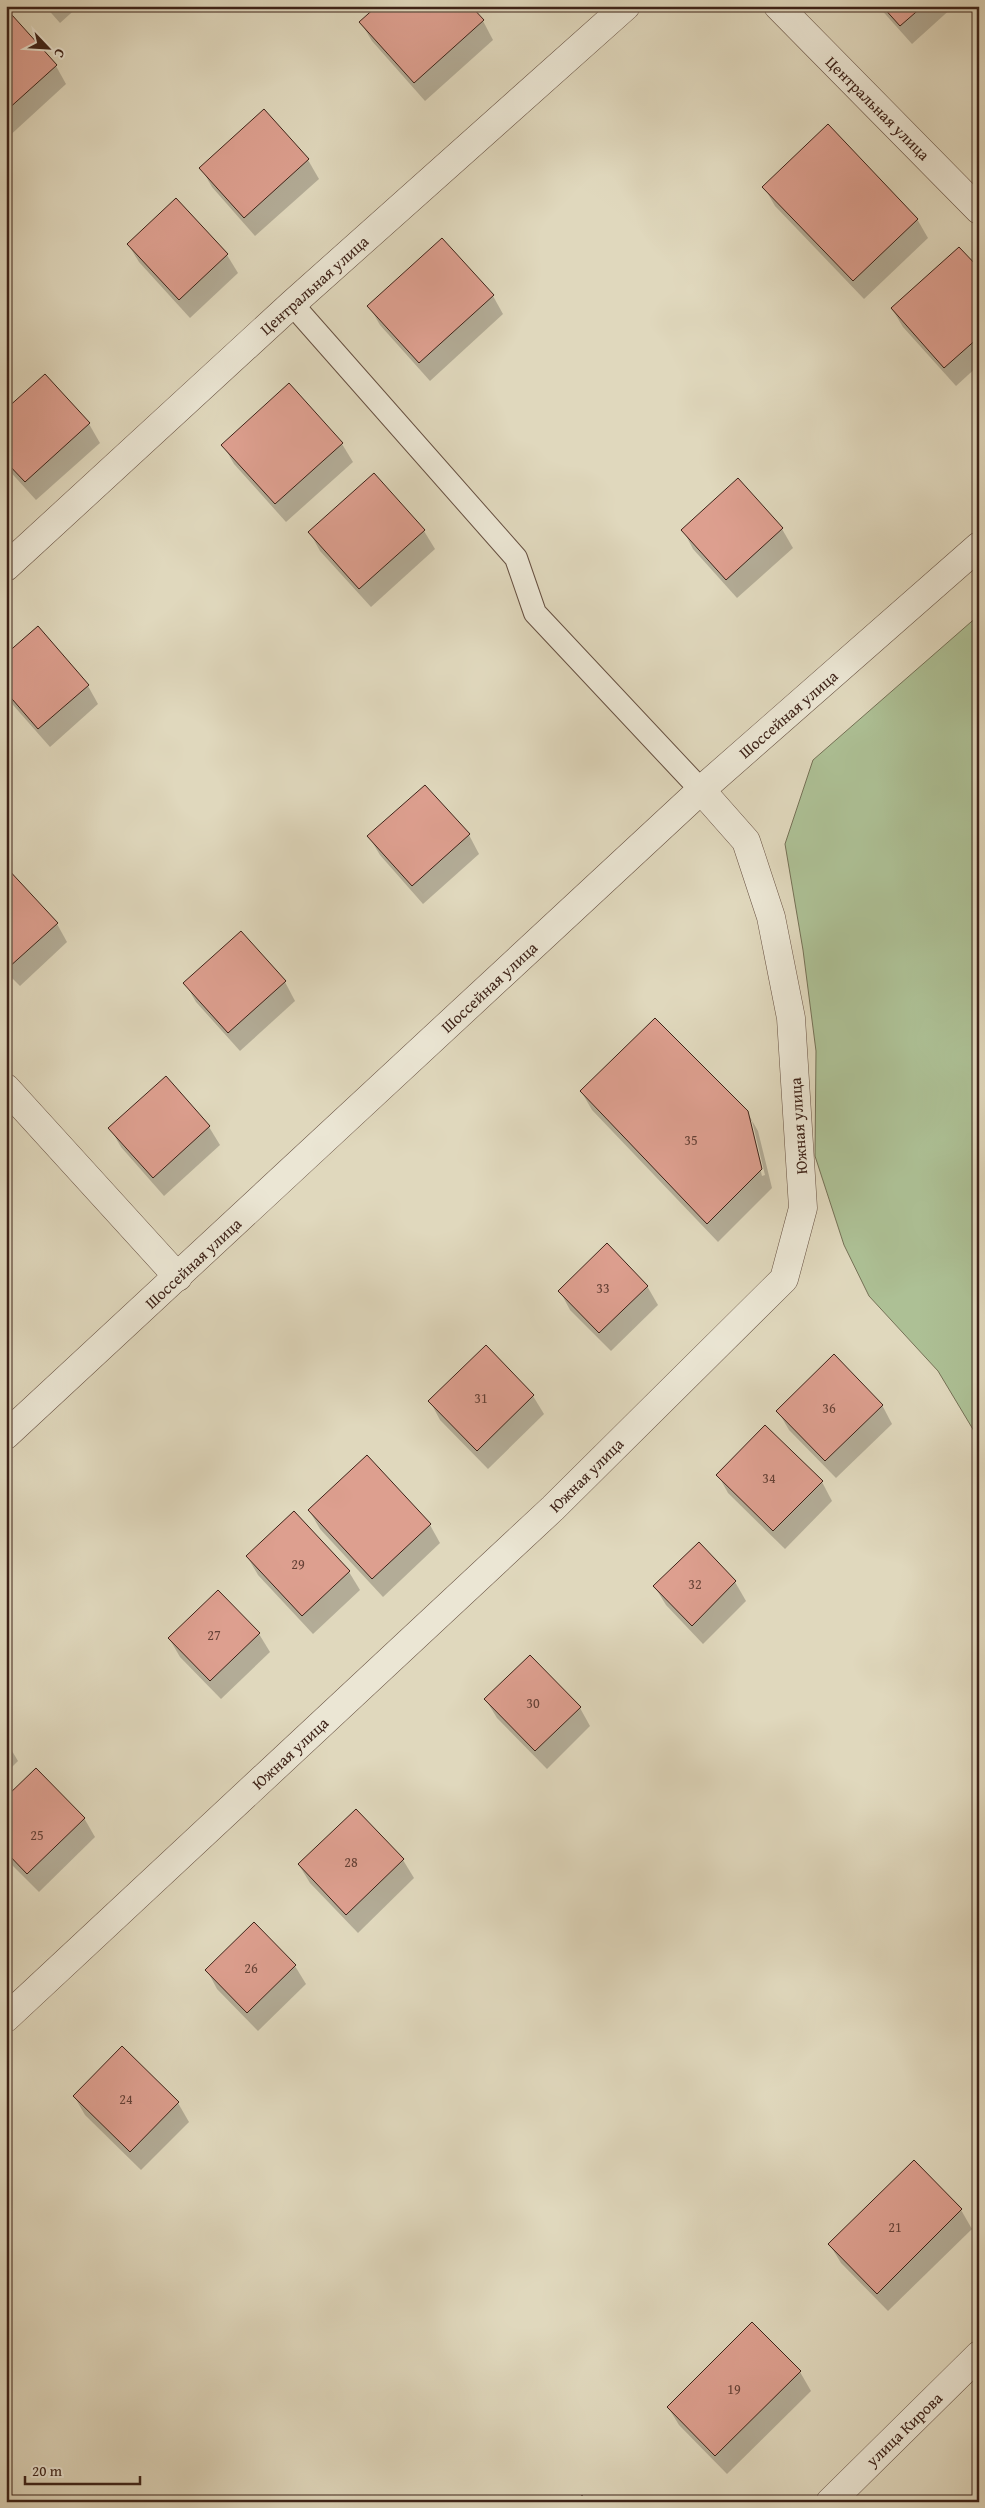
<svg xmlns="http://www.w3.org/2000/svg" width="985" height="2508" viewBox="0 0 985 2508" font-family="'Gentium Book Plus',serif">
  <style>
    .green { fill: #adc095; stroke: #757156 }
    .shadow { fill: #0003; fill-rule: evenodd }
    .building { fill: #dd9f8f; stroke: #3d2218 }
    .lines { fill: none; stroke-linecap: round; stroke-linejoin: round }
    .service-casing { stroke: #665041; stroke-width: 24 }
    .minor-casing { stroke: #665041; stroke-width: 29 }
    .service { stroke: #ebe6d4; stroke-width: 22 }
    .minor { stroke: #ebe6d4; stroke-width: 28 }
    .labels { text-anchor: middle; stroke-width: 4.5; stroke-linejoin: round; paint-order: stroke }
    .number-label { font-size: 14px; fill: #654136 }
    .street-label { font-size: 16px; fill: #3d2218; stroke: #ebe6d4 }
  </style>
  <rect width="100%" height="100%" fill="#e0d8bd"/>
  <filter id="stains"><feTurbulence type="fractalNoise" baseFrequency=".004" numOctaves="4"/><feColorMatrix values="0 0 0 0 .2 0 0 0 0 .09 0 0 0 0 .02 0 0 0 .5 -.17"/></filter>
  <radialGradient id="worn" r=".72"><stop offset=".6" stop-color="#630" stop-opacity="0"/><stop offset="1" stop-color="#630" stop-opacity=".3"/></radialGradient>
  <path class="green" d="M979 615V1436L974 1431 938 1371 869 1296 844 1245 815 1156 816 1051 803 950 785 844 813 760Z"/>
  <g class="shadow">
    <path d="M45 6H79L60 23Z"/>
    <path d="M878 6H954L912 44Z"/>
    <path d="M483 21 493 40 425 101 372 41 361 23Z"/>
    <path d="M6 22 56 66 66 84 6 139Z"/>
    <path d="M264 111 308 160 319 179 255 236 212 187 201 168Z"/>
    <path d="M764 187 917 219 928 238 864 299 775 206Z"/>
    <path d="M128 244 227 255 238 273 190 318 139 262Z"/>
    <path d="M979 270V365L956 386 903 327 892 309Z"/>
    <path d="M493 296 503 314 430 381 380 325 369 306Z"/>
    <path d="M45 375 89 424 100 443 36 500 6 467V410Z"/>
    <path d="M342 444 353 462 286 522 234 464 223 445Z"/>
    <path d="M374 475 424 531 435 549 371 607 320 551 310 533Z"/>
    <path d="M738 480 782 529 793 548 737 598 693 549 683 530Z"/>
    <path d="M6 656 88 686 98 704 50 747 6 697Z"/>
    <path d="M469 835 479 854 423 904 380 855 369 837Z"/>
    <path d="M6 869 57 924 67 942 20 986 6 972Z"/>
    <path d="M285 982 295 1001 240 1051 196 1002 185 983Z"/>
    <path d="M166 1078 209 1127 220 1145 164 1196 121 1147 110 1128Z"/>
    <path d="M581 1091 747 1112 758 1131 772 1188 718 1242 592 1110ZM748 1118 752 1121 765 1175 762 1176Z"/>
    <path d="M647 1286 658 1305 611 1351 570 1310 560 1291Z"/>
    <path d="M533 1396 544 1414 488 1469 440 1420 430 1401Z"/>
    <path d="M882 1405 892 1424 836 1478 789 1430 778 1411Z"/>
    <path d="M718 1475 822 1482 832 1501 785 1549 728 1493Z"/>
    <path d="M309 1510 430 1525 440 1543 383 1597 320 1529Z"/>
    <path d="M699 1544 735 1582 746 1601 703 1644 666 1605 655 1587Z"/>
    <path d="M247 1556 349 1572 360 1590 313 1634 258 1575Z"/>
    <path d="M259 1634 270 1652 221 1699 180 1657 169 1638Z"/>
    <path d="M486 1700 580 1708 590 1726 547 1769 497 1718Z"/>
    <path d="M6 1741 18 1761 6 1773Z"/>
    <path d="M6 1798 84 1818 95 1837 39 1892 6 1859Z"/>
    <path d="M403 1860 414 1878 358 1933 310 1883 299 1865Z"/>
    <path d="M295 1966 306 1984 258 2031 217 1989 207 1970Z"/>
    <path d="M74 2096 178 2103 189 2122 141 2170 85 2115Z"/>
    <path d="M979 2097V2109L975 2102Z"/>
    <path d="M914 2162 961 2210 972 2229 888 2311 841 2263 830 2245Z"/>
    <path d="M752 2324 800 2372 811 2391 727 2474 679 2425 668 2407Z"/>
  </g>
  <g class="building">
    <path d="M377 6H471L484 20 414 83 359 22Z"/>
    <path d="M882 6H923L900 26Z"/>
    <path d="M12 15 57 65 6 111V20Z"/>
    <path d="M264 109 309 159 244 218 199 168Z"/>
    <path d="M828 124 918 219 853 281 762 187Z"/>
    <path d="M176 198 228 254 179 300 127 244Z"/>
    <path d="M442 238 494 295 419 363 367 306Z"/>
    <path d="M959 247 979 268V337L944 368 891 308Z"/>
    <path d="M45 374 90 423 25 482 6 462V409Z"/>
    <path d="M289 383 343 443 275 504 221 445Z"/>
    <path d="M374 473 425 530 359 589 308 532Z"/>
    <path d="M738 478 783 528 726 580 681 530Z"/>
    <path d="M38 626 89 685 38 729 6 692V654Z"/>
    <path d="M425 785 470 834 412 886 367 836Z"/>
    <path d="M6 867 58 923 8 968 6 966Z"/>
    <path d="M241 931 286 981 228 1033 183 983Z"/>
    <path d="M655 1018 748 1111 762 1169 707 1224 580 1091Z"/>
    <path d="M166 1076 210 1126 153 1178 108 1128Z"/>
    <path d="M607 1243 648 1286 599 1333 558 1291Z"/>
    <path d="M486 1345 534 1395 477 1451 428 1401Z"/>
    <path d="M834 1354 883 1405 825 1461 776 1411Z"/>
    <path d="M765 1425 823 1481 773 1531 716 1475Z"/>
    <path d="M367 1455 431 1524 372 1579 308 1510Z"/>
    <path d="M294 1511 350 1571 302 1616 246 1556Z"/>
    <path d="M699 1542 736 1581 692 1626 653 1586Z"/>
    <path d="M218 1590 260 1633 210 1681 168 1638Z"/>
    <path d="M530 1655 581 1707 535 1751 484 1699Z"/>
    <path d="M36 1768 85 1818 27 1874 6 1852V1797Z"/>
    <path d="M356 1809 404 1859 346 1915 298 1864Z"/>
    <path d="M254 1922 296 1965 247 2013 205 1970Z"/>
    <path d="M122 2046 179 2102 130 2152 73 2096Z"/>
    <path d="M914 2160 962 2209 877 2294 828 2244Z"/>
    <path d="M752 2322 801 2371 715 2456 667 2407Z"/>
    <path d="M582 2495 589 2502H575Z"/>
  </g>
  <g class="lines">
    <g class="service-casing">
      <path id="service" d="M292 304 516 558 535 613 701 790"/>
    </g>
    <g class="minor-casing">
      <g id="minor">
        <path d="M778 6 979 210"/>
        <path d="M6 567 292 304 626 6"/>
        <path d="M6 1088 178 1277"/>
        <path d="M6 1435 701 790 979 546"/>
        <path d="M6 2018 553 1508 784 1279 803 1208 791 1018 771 917 746 841 701 790"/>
        <path d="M830 2502 979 2355"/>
      </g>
    </g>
    <use href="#service" class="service"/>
    <use href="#minor" class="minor"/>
  </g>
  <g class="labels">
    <g class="number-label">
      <text x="691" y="1145">35</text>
      <text x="603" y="1293">33</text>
      <text x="481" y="1403">31</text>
      <text x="829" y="1413">36</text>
      <text x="769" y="1483">34</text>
      <text x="298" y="1569">29</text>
      <text x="695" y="1589">32</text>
      <text x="214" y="1640">27</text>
      <text x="533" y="1708">30</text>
      <text x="37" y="1840">25</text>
      <text x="351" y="1867">28</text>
      <text x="251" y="1973">26</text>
      <text x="126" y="2104">24</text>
      <text x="895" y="2232">21</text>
      <text x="734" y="2394">19</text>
    </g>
    <g class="street-label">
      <text transform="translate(878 108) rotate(45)" y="6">Центральная улица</text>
      <text transform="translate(314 285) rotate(-42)" y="6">Центральная улица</text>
      <text transform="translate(788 714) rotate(-41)" y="6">Шоссейная улица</text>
      <text transform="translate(489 987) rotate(-43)" y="6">Шоссейная улица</text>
      <text transform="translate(798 1126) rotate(-94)" y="6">Южная улица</text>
      <text transform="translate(193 1263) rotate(-43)" y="6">Шоссейная улица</text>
      <text transform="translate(586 1475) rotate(-45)" y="6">Южная улица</text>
      <text transform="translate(290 1753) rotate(-43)" y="6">Южная улица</text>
      <text transform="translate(904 2429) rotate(-44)" y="6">улица Кирова</text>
    </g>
  </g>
  <rect width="985" height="2508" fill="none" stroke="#e0d8bd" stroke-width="25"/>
  <rect x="8" y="8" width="970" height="2493" fill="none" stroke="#3d2218" stroke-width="2.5"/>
  <rect x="12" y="12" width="960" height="2483" fill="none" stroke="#3d2218"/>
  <g transform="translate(48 48) rotate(115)" stroke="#ebe6d4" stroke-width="4" paint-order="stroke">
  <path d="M0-4L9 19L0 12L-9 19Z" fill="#3d2218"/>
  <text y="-8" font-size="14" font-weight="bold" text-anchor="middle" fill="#3d2218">С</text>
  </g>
  <path d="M25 2476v8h115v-8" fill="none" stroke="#3d2218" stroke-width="2.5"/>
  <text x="32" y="2476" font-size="15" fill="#3d2218" stroke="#ebe6d4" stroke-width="4" paint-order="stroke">20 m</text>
  <rect width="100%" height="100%" filter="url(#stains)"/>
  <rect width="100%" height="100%" fill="url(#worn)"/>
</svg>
